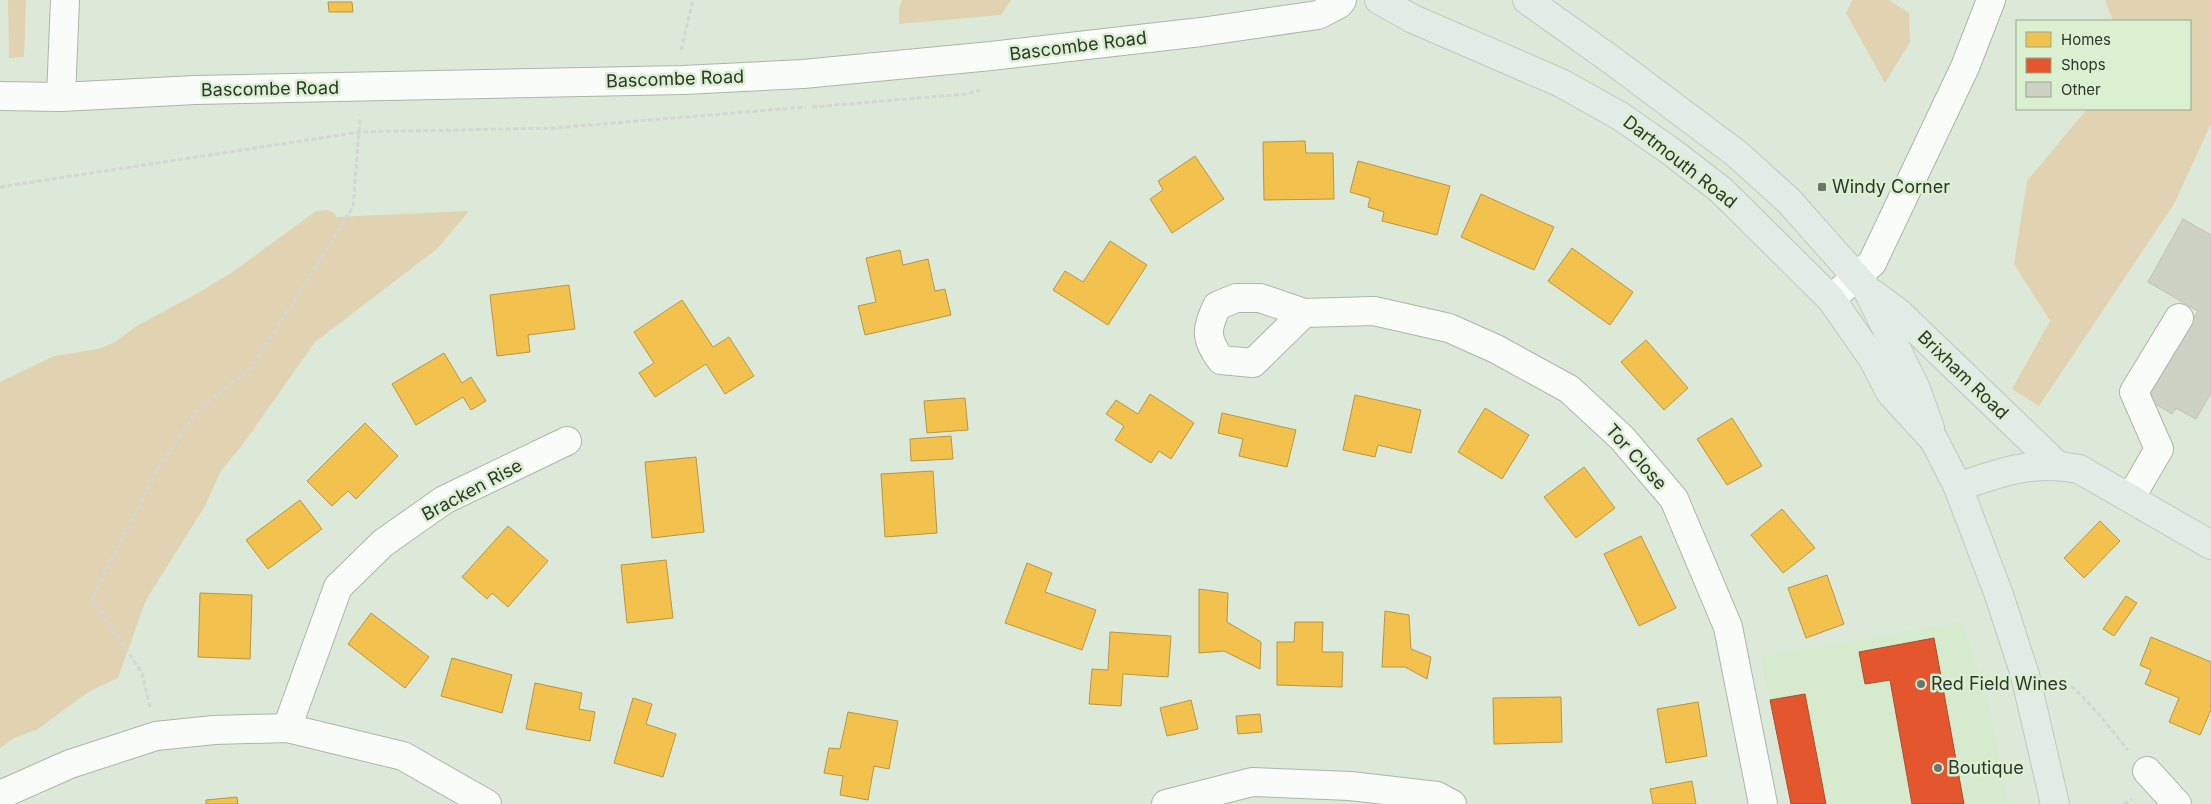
<svg xmlns="http://www.w3.org/2000/svg" width="2211" height="804" viewBox="0 0 2211 804" font-family="Inter,sans-serif">
  <style>
    .built { fill: #d6eace }
    .green { fill: #e1d2b1 }
    .homes { fill: #f2c14e; stroke: #b79744 }
    .shops { fill: #e4572e; stroke: #ad4d2d }
    .building { fill: #cdd2c4; stroke: #bec3b5 }
    .lines { fill: none; stroke-linecap: round; stroke-linejoin: round }
    .minor-casing { stroke: #acb5a8; stroke-width: 30 }
    .major-casing { stroke: #c1c7be; stroke-width: 30 }
    .path { stroke: #d4d7d2; stroke-width: 3; stroke-dasharray: 5 2.5; stroke-linecap: butt }
    .minor { stroke: #fafcf9; stroke-width: 28 }
    .major { stroke: #e1ece6; stroke-width: 28 }
    .poi-dot { fill: #6b7568; stroke: #daf0d1; stroke-width: 2 }
    .labels { text-anchor: middle; stroke-width: 5; stroke-linejoin: round; paint-order: stroke }
    .street-label { font-size: 18px; fill: #2e362b; stroke: #daf0d1 }
    .poi-label { font-size: 18px; fill: #2e362b; stroke: #daf0d1; text-anchor: start }
  </style>
  <rect width="100%" height="100%" fill="#dde9d8"/>
  <path class="built" d="M1962 622 1988 703 2009 804H1792L1760 656Z"/>
  <g class="green">
    <path d="M8 0H26L24 57 9 58Z"/>
    <path d="M902 0H1011L1001 15 899 24V9Z"/>
    <path d="M1852 0H1889L1909 13 1910 42 1885 83 1846 13Z"/>
    <path d="M2105 0H2211V124L2174 204 2039 406 2012 389 2050 321 2014 264 2027 181 2087 109H2190V21H2113Z"/>
    <path d="M328 210 335 214 336 217 469 211 437 249 315 342 243 444 221 471 205 506 146 600 118 678 88 692 38 729 14 738 0 748V382L54 356 98 349 115 342 135 327 198 293 234 271 316 211Z"/>
  </g>
  <g class="homes">
    <path d="M328 2H352L353 12H329Z"/>
    <path d="M1305 141 1306 153H1333L1334 199 1264 200 1263 142Z"/>
    <path d="M1195 156 1224 199 1172 233 1150 199 1163 190 1158 181Z"/>
    <path d="M1358 161 1450 186 1437 235 1382 221 1384 212 1368 207 1370 198 1350 192Z"/>
    <path d="M1481 194 1554 227 1534 270 1461 237Z"/>
    <path d="M1110 241 1147 265 1108 325 1053 290 1065 271 1083 282Z"/>
    <path d="M1572 248 1633 292 1610 325 1548 281Z"/>
    <path d="M900 250 903 265 928 259 935 291 945 289 951 315 865 335 858 306 876 302 866 258Z"/>
    <path d="M569 285 575 329 528 335 530 352 497 356 490 295Z"/>
    <path d="M682 300 713 347 729 337 754 376 725 394 706 364 655 397 639 373 654 363 634 332Z"/>
    <path d="M1646 340 1688 388 1664 410 1621 362Z"/>
    <path d="M444 353 462 383 471 377 486 401 471 410 463 397 416 425 392 384Z"/>
    <path d="M1150 394 1194 423 1171 459 1159 451 1151 463 1115 440 1124 426 1106 414 1116 400 1138 414Z"/>
    <path d="M1355 395 1421 410 1411 453 1378 445 1375 457 1343 450Z"/>
    <path d="M965 398 968 430 927 433 924 401Z"/>
    <path d="M1485 408 1529 435 1502 479 1458 452Z"/>
    <path d="M1222 413 1296 430 1287 467 1239 456 1243 439 1218 433Z"/>
    <path d="M1732 418 1762 466 1727 485 1697 439Z"/>
    <path d="M365 423 398 456 356 499 348 491 332 506 307 481Z"/>
    <path d="M951 436 953 459 911 461 910 439Z"/>
    <path d="M696 457 704 532 652 538 645 462Z"/>
    <path d="M1584 467 1615 508 1576 538 1544 497Z"/>
    <path d="M933 471 937 533 885 537 881 474Z"/>
    <path d="M300 500 322 529 268 569 246 540Z"/>
    <path d="M1782 509 1815 548 1783 573 1751 535Z"/>
    <path d="M2100 521 2120 541 2084 578 2064 558Z"/>
    <path d="M508 526 548 561 508 607 492 593 487 599 462 577Z"/>
    <path d="M1641 536 1676 608 1639 626 1604 554Z"/>
    <path d="M666 560 673 618 627 623 621 565Z"/>
    <path d="M1027 563 1052 573 1045 592 1096 610 1082 650 1005 623Z"/>
    <path d="M1827 575 1844 624 1806 638 1788 588Z"/>
    <path d="M1199 589 1228 593 1227 622 1261 642 1260 669 1224 651 1199 653Z"/>
    <path d="M200 593 252 595 250 659 198 657Z"/>
    <path d="M2126 596 2137 603 2114 636 2103 629Z"/>
    <path d="M1385 611 1409 615 1411 649 1431 657 1427 679 1405 667H1382Z"/>
    <path d="M371 613 429 657 405 688 348 644Z"/>
    <path d="M1295 622H1323L1322 652H1343L1342 687 1277 685V642H1294Z"/>
    <path d="M1110 632 1171 636 1168 677 1123 674 1121 706 1089 704 1092 669 1108 670Z"/>
    <path d="M2151 637 2211 662V710L2200 735 2169 722 2179 698 2145 684 2151 670 2140 665Z"/>
    <path d="M452 658 512 675 502 713 441 696Z"/>
    <path d="M535 683 582 693 579 709 595 712 590 741 526 729Z"/>
    <path d="M1561 697 1562 742 1494 744 1493 698Z"/>
    <path d="M633 698 652 704 646 724 676 734 663 777 614 763Z"/>
    <path d="M1191 700 1198 729 1167 736 1160 708Z"/>
    <path d="M1698 702 1707 756 1666 763 1657 709Z"/>
    <path d="M848 712 898 721 889 769 874 766 868 800 840 795 843 776 824 773 829 748 840 749Z"/>
    <path d="M1260 714 1262 732 1238 734 1236 716Z"/>
    <path d="M1692 781 1696 804H1653L1650 789Z"/>
    <path d="M237 797 238 804H206V800Z"/>
  </g>
  <g class="shops">
    <path d="M1934 638 1964 804H1912L1890 680 1865 684 1859 652Z"/>
    <path d="M1805 694 1826 804H1791L1770 700Z"/>
  </g>
  <path class="building" d="M2183 219 2211 235V393L2196 419 2176 408 2172 414 2147 399 2198 311 2148 282Z"/>
  <g class="lines">
    <g class="minor-casing">
      <g id="minor">
        <path d="M0 96 61 97 195 90 683 80 803 74 991 56 1201 32 1318 15 1339 4 1342 0"/>
        <path d="M61 97 65 0"/>
        <path d="M1831 299 1872 263 1965 67 1991 0"/>
        <path d="M1304 313 1253 363 1221 360C1205 338 1206 330 1217 306L1236 298H1260L1304 313 1374 311 1449 328 1496 349 1569 389 1622 438 1674 499 1728 627 1763 804"/>
        <path d="M2131 497 2159 449 2134 392 2179 318"/>
        <path d="M287 728 338 587 383 543 444 500 567 441"/>
        <path d="M2147 771 2177 804"/>
        <path d="M0 795 70 764 156 736 214 730 287 728 403 756 487 804"/>
        <path d="M1166 804 1252 782 1350 786 1437 796 1452 804"/>
      </g>
    </g>
    <g class="major-casing">
      <g id="major">
        <path d="M1379 0 1413 19 1561 83 1620 116 1669 150 1721 190 1831 299 1873 359 1890 392 1934 440 1958 487 1999 595 2025 675 2055 804"/>
        <path d="M1527 0 1613 61 1737 154 1789 201 1867 289 1916 389 1930 428"/>
        <path d="M1872 293 1900 314 2057 465"/>
        <path d="M1958 487C2001 472 2034 460 2079 469L2211 545"/>
      </g>
    </g>
    <g class="path">
      <path d="M681 50 693 0"/>
      <path d="M812 107 965 94 980 90"/>
      <path d="M0 187 360 132 555 128 806 107"/>
      <path d="M2058 679C2075 681 2115 735 2128 750"/>
      <path d="M150 707 142 673 92 598 160 465 197 411 252 367 353 207 360 118"/>
      <path d="M2124 804 2132 799"/>
    </g>
    <use href="#minor" class="minor"/>
    <use href="#major" class="major"/>
  </g>
  <g class="poi-dot">
    <rect x="1817" y="182" width="10" height="10" rx="2.5"/>
    <circle cx="1921" cy="684" r="5"/>
    <circle cx="1938" cy="768" r="5"/>
  </g>
  <g class="labels">
    <g class="street-label">
      <text transform="translate(1078 46) rotate(-7)" y="6">Bascombe Road</text>
      <text transform="translate(675 79) rotate(-2)" y="6">Bascombe Road</text>
      <text transform="translate(270 89) rotate(-1)" y="6">Bascombe Road</text>
      <text transform="translate(1680 162) rotate(38)" y="6">Dartmouth Road</text>
      <text transform="translate(1963 375) rotate(44)" y="6">Brixham Road</text>
      <text transform="translate(1636 457) rotate(48)" y="6">Tor Close</text>
      <text transform="translate(472 490) rotate(-28)" y="6">Bracken Rise</text>
    </g>
    <g class="poi-label">
      <text x="1832" y="193">Windy Corner</text>
      <text x="1931" y="690">Red Field Wines</text>
      <text x="1948" y="774">Boutique</text>
    </g>
  </g>
  <rect x="2016" y="20" width="175" height="90" fill="#daf0d1" stroke="#95a68f"/>
  <rect x="2026" y="32" width="25" height="15" fill="#f2c14e" stroke="#95a68f"/>
  <text x="2061" y="45" font-size="15" fill="#2e362b">Homes</text>
  <rect x="2026" y="58" width="25" height="15" fill="#e4572e" stroke="#95a68f"/>
  <text x="2061" y="70" font-size="15" fill="#2e362b">Shops</text>
  <rect x="2026" y="82" width="25" height="15" fill="#cdd2c4" stroke="#95a68f"/>
  <text x="2061" y="95" font-size="15" fill="#2e362b">Other</text>
</svg>
